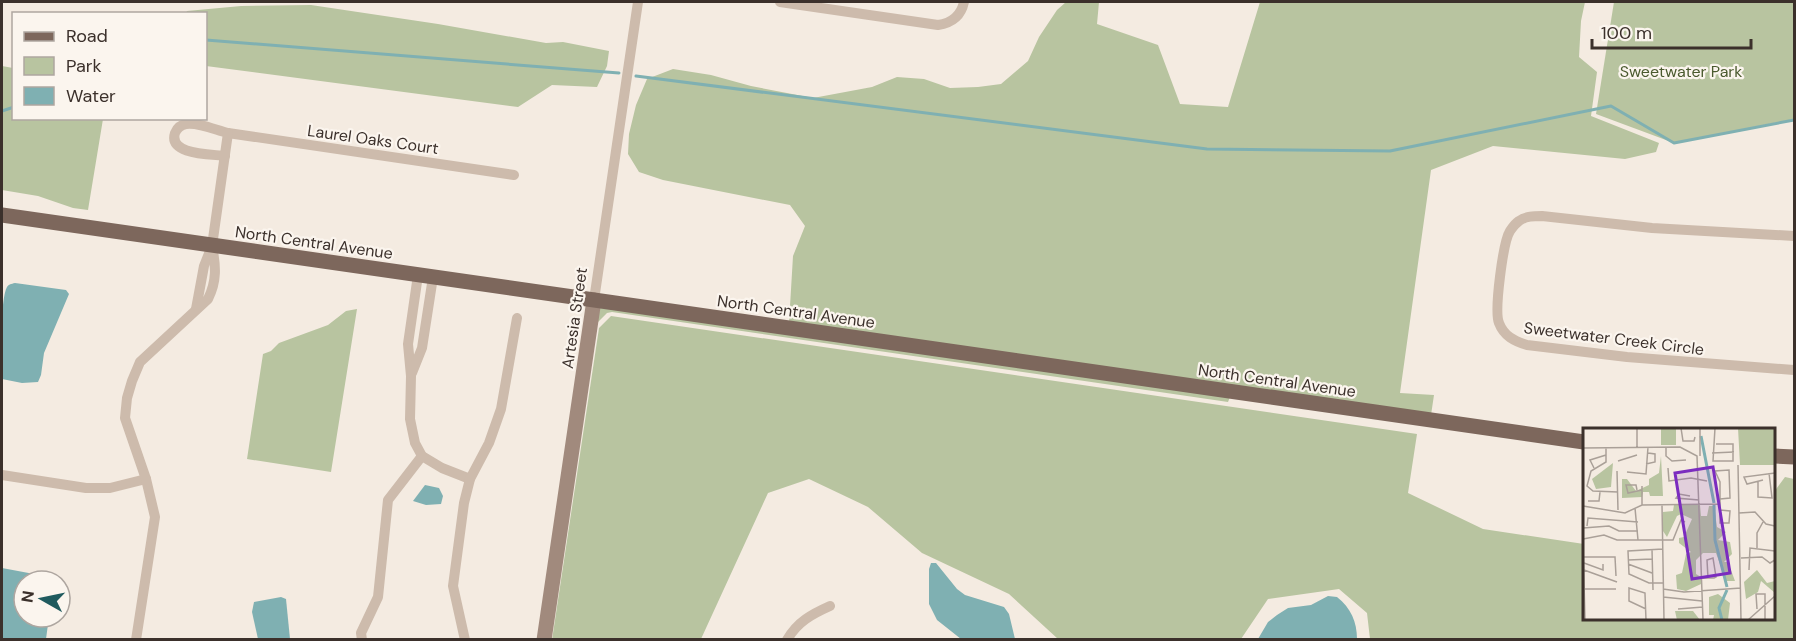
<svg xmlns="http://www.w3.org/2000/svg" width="1796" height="641" viewBox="0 0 1796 641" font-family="'DM Sans',sans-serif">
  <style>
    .green { fill: #b8c4a0 }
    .water { fill: #7fb0b2 }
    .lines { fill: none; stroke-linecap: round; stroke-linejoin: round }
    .stream { stroke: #7fb0b2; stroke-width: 3 }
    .street { stroke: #cdbbac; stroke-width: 10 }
    .secondary { stroke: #a18a7d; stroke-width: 15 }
    .primary { stroke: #7d675c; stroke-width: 15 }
    .labels { text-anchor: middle; stroke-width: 4.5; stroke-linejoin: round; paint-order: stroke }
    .park-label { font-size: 16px; fill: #4a5a2e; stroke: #fbf5ee }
    .street-label { font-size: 16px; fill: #3b302b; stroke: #fbf5ee }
    .inset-river { fill: none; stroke: #7fb0b2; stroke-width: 3 }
    .inset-road { fill: none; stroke: #aaa098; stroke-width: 1.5 }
    .view { fill: #7b2cbf; fill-opacity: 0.15; stroke: #7b2cbf; stroke-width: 3 }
    .inset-edge { fill: none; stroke: #3b302b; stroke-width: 3 }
  </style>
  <rect width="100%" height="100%" fill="#f4ebe1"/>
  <g class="green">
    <path d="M1066 2H1099L1097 24 1158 45 1180 104 1228 107 1260 2H1585L1581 21 1579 57 1597 72 1591 116 1659 143 1656 152 1625 159 1493 146 1431 170 1400 393 1434 395 1431 415 789 323 793 256 805 226 790 205 663 180 639 172 628 154 629 134 636 105 647 79 673 69 711 75 751 86 813 98 872 87 897 77 924 79 950 88 978 87 1001 84 1028 61 1039 37 1057 10Z"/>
    <path d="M1614 2H1794V119L1674 143 1596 114Z"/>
    <path d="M311 5 438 24 546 43 563 42 609 51 607 66 597 87 552 85 518 107 206 66V14L186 13 187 11 241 6Z"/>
    <path d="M2 66 13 68 14 118 103 119 88 210 73 208 38 196 2 190Z"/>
    <path d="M600 307 1230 397 1228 402 612 312 607 313 597 323Z"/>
    <path d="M357 309 331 472 247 459 263 354 271 351 279 343 328 325 346 311Z"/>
    <path d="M611 316 1417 434 1408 493 1483 529 1584 544V618H1774V492L1785 477 1794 479V639H1370L1367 613 1339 589 1268 599 1241 639H1058L1009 594 922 553 868 507 809 479 768 493 701 639 552 640 599 328Z"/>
  </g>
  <g class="water">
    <path d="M15 283 66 290 69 294 44 353 41 375 38 382 22 383 2 379C1 362 0 299 7 287 9 284 11 284 15 283Z"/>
    <path d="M425 485 439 488 443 496 441 504 426 505 413 501Z"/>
    <path d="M931 563H936L957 589 965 595 1004 607 1009 614 1015 639H961L937 620 929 604V569Z"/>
    <path d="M2 568 50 577 52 581H24V617H49L46 639H2Z"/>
    <path d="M1328 596 1337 597C1351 608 1357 622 1357 639H1258L1268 622 1277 615 1288 608 1311 605Z"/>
    <path d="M281 597 286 599 290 639H258L252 612 254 602Z"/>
  </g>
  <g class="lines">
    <g class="stream">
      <path d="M206 40 619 73"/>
      <path d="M636 76 1207 149 1390 151 1611 106 1674 143 1794 120"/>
      <path d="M2 111 14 107"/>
    </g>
    <g class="street">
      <path d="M780 2 938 25C952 23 961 16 964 2"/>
      <path d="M225 156C211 154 168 155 175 133 177 128 180 125 186 124 198 122 216 130 228 133L514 175"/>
      <path d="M1794 236 1652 228 1542 216C1534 216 1526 216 1519 221 1516 223 1512 228 1510 231 1503 242 1494 311 1499 323 1504 336 1514 341 1527 345L1627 357 1794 370"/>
      <path d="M418 275 408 344 411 376 410 419 415 443 422 456 442 468 470 479"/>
      <path d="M594 300 638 2"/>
      <path d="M196 309 204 266 212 246 228 133"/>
      <path d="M412 373 422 348 433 277"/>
      <path d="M2 475 86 488H110L146 479"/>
      <path d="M136 640 155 517 146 479 125 418 127 398 132 381 140 362 208 299C217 281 216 266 212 246"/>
      <path d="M362 640 361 633 378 597 388 500 422 456"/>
      <path d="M465 640 453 586 464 503 470 479 489 443 501 409 517 318"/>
      <path d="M787 640C797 622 812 614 830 606"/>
    </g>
    <path class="secondary" d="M544 640 594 300"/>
    <g class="primary">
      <path d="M2 215 1584 442"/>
      <path d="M1774 456 1794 457"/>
    </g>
  </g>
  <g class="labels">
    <g class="park-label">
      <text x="1681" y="77">Sweetwater Park</text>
    </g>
    <g class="street-label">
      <text transform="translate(373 139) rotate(8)" y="6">Laurel Oaks Court</text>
      <text transform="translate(314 242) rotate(8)" y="6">North Central Avenue</text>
      <text transform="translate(796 311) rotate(8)" y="6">North Central Avenue</text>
      <text transform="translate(574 318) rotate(-82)" y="6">Artesia Street</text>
      <text transform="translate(1614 338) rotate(7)" y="6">Sweetwater Creek Circle</text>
      <text transform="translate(1277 380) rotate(8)" y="6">North Central Avenue</text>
    </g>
  </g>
  <g transform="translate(1583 428)">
    <rect width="192" height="192" fill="#f4ebe1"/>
    <path d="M78 0H93V17H78ZM155 0H192V37H157ZM78 28 80 68H67L66 64H60L59 69 39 70V51H44L53 63 66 57V51L76 45ZM30 35 28 59 13 61 9 51ZM91 77H117L118 88H124L126 78H131L134 99 143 104 135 112 147 114 149 126 141 134H145L152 153H143L133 125H120L113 132V146L118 149V156L103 163 94 161 93 147 99 145 103 126 108 124 96 115V110L101 109 109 91 98 86 94 88 84 109 80 103V84L90 83ZM174 142 184 155 192 153V165L178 153 175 164 163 171 161 154ZM135 166 147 175 145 192H130L131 187H126V169ZM92 183H110L117 192H94Z" fill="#b8c4a0"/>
    <path class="inset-river" d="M118 8 131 75M131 77 132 112 144 159M139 192 136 180 144 162"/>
    <path class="inset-road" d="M54 0V19M98 0 100 13H111L112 9M117 0V28M132 0 130 33H150V16H133M83 19V28L89 33 103 32M0 20 97 19 114 28 120 192M23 20V34L8 43 4 58 10 63 35 64M129 25 151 24M35 33 54 27M63 36 72 34V26L65 25M155 37 158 192M11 40 7 32 23 27M85 40 86 53 108 50 124 53M34 43 35 82M44 44 63 46 65 19M180 52 164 56 161 49 192 45M175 54V69L189 70 186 45M59 58V77M54 62 53 57H43L45 65 59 62M107 68 96 66 93 70 116 72M137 71 147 70 146 42 132 43 137 54V95H146L147 83 137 82M5 73H16L17 64M79 77 81 192M0 78 42 85 59 77 137 76M52 80 55 112M156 85 172 84 183 96 192 98M4 98 5 90 55 94M0 100 26 98 36 103H55M0 111 21 107 34 112H90L98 92 102 94M0 116 2 192M174 120V105L180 94M69 121 70 162M80 121 45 123 46 146 66 155H80M1 129H32L33 148M158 130 179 129 187 135 192 132M45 132 69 131M1 135 20 142V136M45 136 69 145M1 142 34 154M166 142 167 120 192 123M120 150H131L133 149 130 130 124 132 125 150M2 161H33M80 161 101 164 158 160M80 169 119 173M63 181 46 173V160L62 165V166L63 192M95 181 120 179M174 181 173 166H182V192M165 192 192 168"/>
    <path class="view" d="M130 39 147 145 109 151 92 45Z"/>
    <rect width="192" height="192" class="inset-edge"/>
  </g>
  <rect width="1796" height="641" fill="none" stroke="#3b302b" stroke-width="6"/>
  <rect x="12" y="12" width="195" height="108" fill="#fbf5ee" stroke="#aea6a0" stroke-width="1.5"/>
  <rect x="24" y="32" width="30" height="9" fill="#7d675c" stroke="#aea6a0" stroke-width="1.5"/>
  <text x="66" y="42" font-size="18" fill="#3b302b">Road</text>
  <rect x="24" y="57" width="30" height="18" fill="#b8c4a0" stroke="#aea6a0" stroke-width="1.5"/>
  <text x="66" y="72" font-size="18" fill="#3b302b">Park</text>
  <rect x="24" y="87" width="30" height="18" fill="#7fb0b2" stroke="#aea6a0" stroke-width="1.5"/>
  <text x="66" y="102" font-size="18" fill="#3b302b">Water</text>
  <g transform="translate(42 599) rotate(279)"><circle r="28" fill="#fbf5ee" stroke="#aea6a0" stroke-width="1.5"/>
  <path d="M0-4.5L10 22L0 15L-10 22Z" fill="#1f5a5e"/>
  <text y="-9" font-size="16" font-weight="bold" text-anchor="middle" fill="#3b302b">N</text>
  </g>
  <path d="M1592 39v9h159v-9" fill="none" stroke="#3b302b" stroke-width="3"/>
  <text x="1601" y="39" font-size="18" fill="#3b302b" stroke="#fbf5ee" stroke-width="4.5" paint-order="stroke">100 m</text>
</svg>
